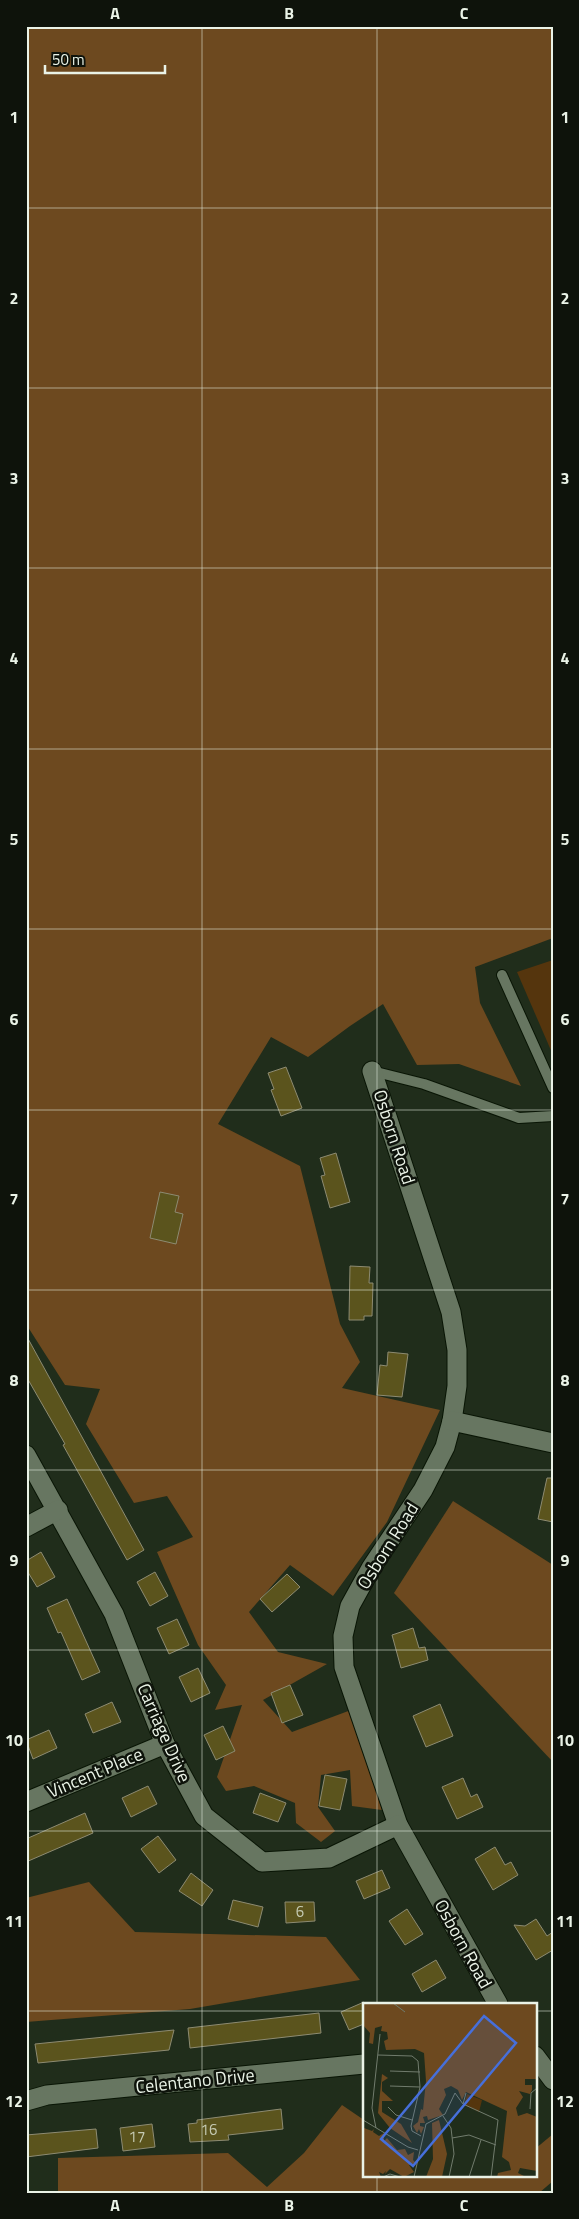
<svg xmlns="http://www.w3.org/2000/svg" width="579" height="2219" viewBox="0 0 579 2219" font-family="'Titillium Web',sans-serif">
  <style>
    .green { fill: #55350d }
    .forest { fill: #6d491f }
    .building { fill: #5b541d; stroke: #8d8b72 }
    .lines { fill: none; stroke-linecap: round; stroke-linejoin: round }
    .service-casing { stroke: #091505; stroke-width: 12 }
    .minor-casing { stroke: #091505; stroke-width: 21 }
    .service { stroke: #677661; stroke-width: 10 }
    .minor { stroke: #677661; stroke-width: 19 }
    .grid { fill: none; stroke: #eaf3e7; stroke-width: 1; stroke-opacity: 0.55 }
    .labels { text-anchor: middle; stroke-width: 5; stroke-linejoin: round; paint-order: stroke }
    .number-label { font-size: 15px; fill: #c6cbb4 }
    .street-label { font-size: 18px; fill: #eaf3e7; stroke: #0e130b }
    .inset-road { fill: none; stroke: #717c6d; stroke-width: 1 }
    .view { fill: #466fdb; fill-opacity: 0.15; stroke: #466fdb; stroke-width: 2.5 }
    .inset-edge { fill: none; stroke: #eaf3e7; stroke-width: 2.5 }
    .neatline { fill: none; stroke: #eaf3e7; stroke-width: 2 }
    .grid-label { font-size: 16px; text-anchor: middle; font-weight: bold; fill: #eaf3e7 }
  </style>
  <rect width="100%" height="100%" fill="#202d1b"/>
  <path class="green" d="M553 960V1055L517 972Z"/>
  <g class="forest">
    <path d="M26 26H553V938L475 967 480 1003 521 1086 459 1064 417 1065 383 1004 350 1026 308 1057 271 1037 218 1124 300 1166 340 1324 360 1362 342 1388 440 1410 387 1522 333 1596 290 1565 249 1612 278 1652 327 1664 263 1700 292 1732 351 1710 382 1810 352 1806 350 1770 321 1775 318 1807 335 1831 321 1842 296 1823 295 1803 254 1786 226 1791 217 1777 242 1705 215 1710 226 1685 198 1645 157 1552 193 1537 167 1496 134 1503 86 1424 100 1389 65 1385 26 1324Z"/>
    <path d="M453 1501 553 1565V1762L394 1593Z"/>
    <path d="M89 1882 135 1932 326 1937 360 1980 190 2009 26 2022V1898Z"/>
    <path d="M342 2105 364 2120V2175H535V2149L553 2134V2181L539 2193H58V2158L228 2153 267 2187 304 2153Z"/>
  </g>
  <g class="building">
    <path d="M286 1067 302 1108 281 1116 271 1090 274 1089 268 1073Z"/>
    <path d="M336 1153 350 1202 330 1208 321 1176 325 1175 320 1158Z"/>
    <path d="M160 1192 179 1196 175 1212 183 1214 176 1244 150 1238Z"/>
    <path d="M350 1266 370 1267 369 1283H373L372 1316H364V1320H349Z"/>
    <path d="M26 1335 144 1550 127 1560 63 1445 65 1444 26 1376Z"/>
    <path d="M388 1352 408 1354 402 1397 377 1395 380 1365 387 1366Z"/>
    <path d="M547 1478H553V1522L538 1519Z"/>
    <path d="M41 1552 55 1577 37 1587 26 1569V1561Z"/>
    <path d="M155 1572 168 1596 150 1606 137 1582Z"/>
    <path d="M287 1574 300 1587 272 1612 260 1599Z"/>
    <path d="M67 1599 100 1672 82 1680 61 1632 58 1633 47 1608Z"/>
    <path d="M177 1619 189 1645 169 1654 157 1628Z"/>
    <path d="M413 1628 419 1648 425 1647 428 1660 401 1668 392 1635Z"/>
    <path d="M198 1668 210 1693 191 1702 179 1677Z"/>
    <path d="M290 1685 303 1715 282 1723 271 1693Z"/>
    <path d="M112 1702 121 1722 93 1733 85 1714Z"/>
    <path d="M440 1704 453 1736 426 1747 413 1716Z"/>
    <path d="M223 1726 235 1751 216 1760 204 1735Z"/>
    <path d="M49 1730 57 1748 33 1759 26 1740Z"/>
    <path d="M325 1775 347 1779 340 1810 319 1806Z"/>
    <path d="M463 1778 471 1797 477 1794 483 1807 457 1819 442 1787Z"/>
    <path d="M148 1786 157 1804 131 1817 122 1798Z"/>
    <path d="M260 1793 286 1803 278 1822 253 1813Z"/>
    <path d="M85 1813 93 1833 26 1862V1839Z"/>
    <path d="M158 1836 176 1860 159 1873 141 1849Z"/>
    <path d="M495 1847 505 1865 511 1862 518 1875 493 1890 475 1859Z"/>
    <path d="M382 1870 390 1888 364 1899 356 1881Z"/>
    <path d="M191 1873 213 1890 202 1906 179 1891Z"/>
    <path d="M233 1900 263 1907 258 1927 228 1919Z"/>
    <path d="M285 1902H314L315 1921 286 1923Z"/>
    <path d="M407 1909 423 1934 405 1945 389 1921Z"/>
    <path d="M536 1919 547 1936 553 1932V1950L536 1960 514 1925 525 1926Z"/>
    <path d="M436 1960 446 1978 422 1992 412 1974Z"/>
    <path d="M364 2002V2024L349 2030 341 2012Z"/>
    <path d="M319 2013 321 2033 190 2048 188 2028Z"/>
    <path d="M174 2030 169 2050 38 2063 35 2044Z"/>
    <path d="M281 2109 283 2129 228 2135 229 2140 190 2142 188 2124 197 2123V2120Z"/>
    <path d="M152 2124 155 2147 123 2151 120 2128Z"/>
    <path d="M96 2129 98 2148 26 2157V2135Z"/>
  </g>
  <g class="lines">
    <g class="service-casing">
      <g id="service">
        <path d="M502 975 553 1088"/>
        <path d="M372 1071 424 1084 519 1118 553 1116"/>
      </g>
    </g>
    <g class="minor-casing">
      <g id="minor">
        <path d="M372 1071 451 1312 457 1350V1386L452 1421 445 1447 423 1490 371 1568 350 1606 343 1636 344 1667 398 1825 498 2004"/>
        <path d="M452 1421 553 1443"/>
        <path d="M26 1455 114 1614 165 1744 204 1816 262 1862 329 1858 398 1825"/>
        <path d="M26 1527 58 1510"/>
        <path d="M26 1802 165 1744"/>
        <path d="M535 2056 553 2080"/>
        <path d="M26 2101 47 2095 364 2064"/>
      </g>
    </g>
    <use href="#service" class="service"/>
    <use href="#minor" class="minor"/>
  </g>
  <path class="grid" d="M202 26V2193M377 26V2004M26 208H553M26 388H553M26 568H553M26 749H553M26 929H553M26 1110H553M26 1290H553M26 1470H553M26 1650H553M26 1831H553M26 2011H364M535 2011H553M377 2175V2193"/>
  <g class="labels">
    <g class="number-label">
      <text x="300" y="1917">6</text>
      <text x="209" y="2135">16</text>
      <text x="137" y="2142">17</text>
    </g>
    <g class="street-label">
      <text transform="translate(394 1137) rotate(72)" y="6">Osborn Road</text>
      <text transform="translate(388 1546) rotate(-58)" y="6">Osborn Road</text>
      <text transform="translate(164 1733) rotate(66)" y="6">Carriage Drive</text>
      <text transform="translate(95 1773) rotate(-23)" y="6">Vincent Place</text>
      <text transform="translate(463 1944) rotate(61)" y="6">Osborn Road</text>
      <text transform="translate(195 2081) rotate(-6)" y="6">Celentano Drive</text>
    </g>
  </g>
  <g transform="translate(363 2003)">
    <rect width="174" height="174" fill="#202d1b"/>
    <path d="M104 91 119 97 116 109 101 102Z" fill="#55350d"/>
    <path d="M0 0H174V76H162V82H169V87L167 91 156 88 160 94 153 105 155 113 164 110 174 114V168L157 165 155 170 161 173 134 174 135 170 148 167 146 159 139 154 144 108 103 89 99 97 95 87 88 83 81 86 83 92 76 106 80 112 65 117 64 113 60 114 62 120H57V123L61 124 58 131 56 126 54 130 50 123 55 119 58 106 60 107 63 78 61 50 52 46 23 47 21 38 25 36 24 29 18 28 19 23 12 25 10 41 6 40 7 30 0 22ZM19 71 25 75 19 79V88L30 98H19V109L38 121 49 140 27 125 15 110ZM76 117 84 151 79 174H63L70 156 69 120ZM1 125 9 128 11 126 10 129 16 133 21 130V138L24 135 34 147 42 146 45 152 51 149 50 157 53 160 46 162 51 169 41 174 27 166 22 171 23 168 20 171 16 169 18 174H0Z" fill="#6d491f"/>
    <path class="inset-road" d="M30 0 42 9M0 33V52M15 52 49 53 55 58 57 84 48 123 49 128 58 133M27 68 57 69M27 83 57 84M92 90 100 101 103 90M100 101 135 117 128 174M25 104 33 112 49 117M167 106 168 90 174 85M80 113 88 125 91 151 86 174M0 117 45 144 55 147M13 125 9 105 17 31M89 135 106 132 133 142M20 174 27 171 37 174M51 174 63 121 82 111 92 90M106 174 118 137"/>
    <path class="view" d="M121 13 153 40 50 163 18 136Z"/>
    <rect width="174" height="174" class="inset-edge"/>
  </g>
  <rect width="579" height="2219" fill="none" stroke="#0e130b" stroke-width="55"/>
  <path d="M45 65v8h120v-8" fill="none" stroke="#eaf3e7" stroke-width="2.5"/>
  <text x="52" y="65" font-size="15" fill="#eaf3e7" stroke="#0e130b" stroke-width="4" paint-order="stroke">50 m</text>
  <rect x="28" y="28" width="524" height="2164" class="neatline"/>
  <g class="grid-label">
    <text x="115" y="19">A</text>
    <text x="289" y="19">B</text>
    <text x="464" y="19">C</text>
    <text x="14" y="123">1</text>
    <text x="565" y="123">1</text>
    <text x="14" y="304">2</text>
    <text x="565" y="304">2</text>
    <text x="14" y="484">3</text>
    <text x="565" y="484">3</text>
    <text x="14" y="664">4</text>
    <text x="565" y="664">4</text>
    <text x="14" y="845">5</text>
    <text x="565" y="845">5</text>
    <text x="14" y="1025">6</text>
    <text x="565" y="1025">6</text>
    <text x="14" y="1205">7</text>
    <text x="565" y="1205">7</text>
    <text x="14" y="1386">8</text>
    <text x="565" y="1386">8</text>
    <text x="14" y="1566">9</text>
    <text x="565" y="1566">9</text>
    <text x="14" y="1746">10</text>
    <text x="565" y="1746">10</text>
    <text x="14" y="1927">11</text>
    <text x="565" y="1927">11</text>
    <text x="14" y="2107">12</text>
    <text x="565" y="2107">12</text>
    <text x="115" y="2211">A</text>
    <text x="289" y="2211">B</text>
    <text x="464" y="2211">C</text>
  </g>
</svg>
